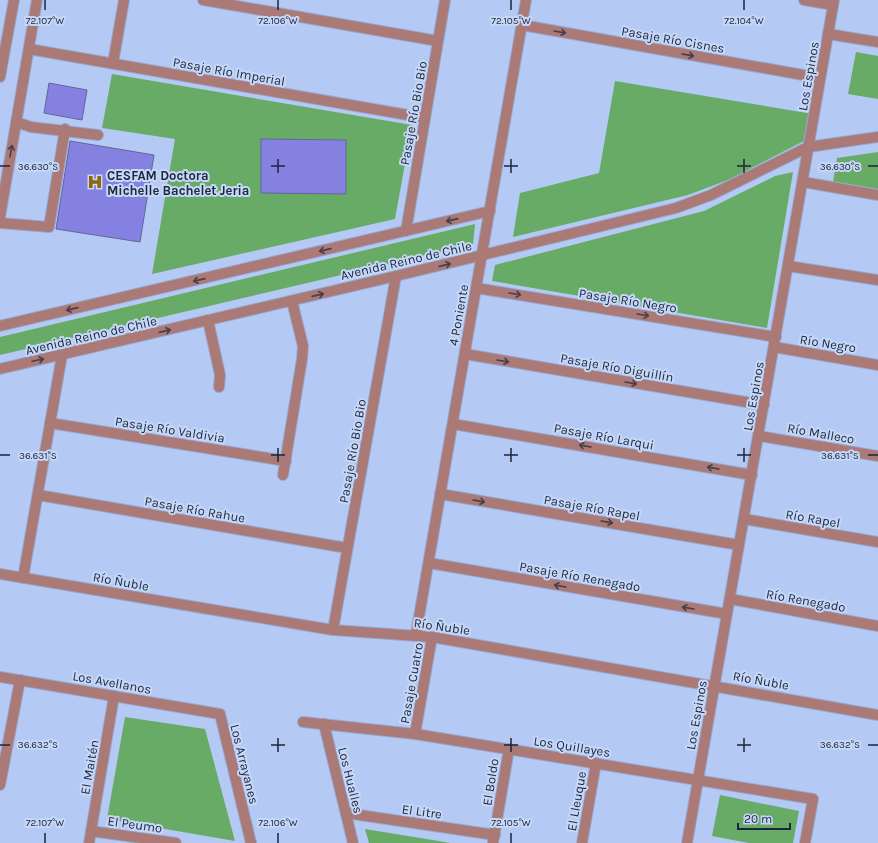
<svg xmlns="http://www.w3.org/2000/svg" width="878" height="843" viewBox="0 0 878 843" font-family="Karla,sans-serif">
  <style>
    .green { fill: #68ab66 }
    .building { fill: #8581e1; stroke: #656498 }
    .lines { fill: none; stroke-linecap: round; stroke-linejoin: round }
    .minor-casing { stroke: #96a9d0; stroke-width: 12 }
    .minor { stroke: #ab7976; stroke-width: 10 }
    .oneway { stroke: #473f4c }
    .ticks { fill: none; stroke: #1c263a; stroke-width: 1.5 }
    .labels { text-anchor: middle; stroke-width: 4; stroke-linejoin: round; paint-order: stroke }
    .street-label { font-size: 13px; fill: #1c263a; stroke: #c6d7f8 }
    .poi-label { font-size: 13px; font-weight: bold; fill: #1c263a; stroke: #c6d7f8; text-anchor: start }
    .ticks-label { font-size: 10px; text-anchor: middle; fill: #1c263a; stroke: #c6d7f8; stroke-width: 4; stroke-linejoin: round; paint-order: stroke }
  </style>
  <rect width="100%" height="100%" fill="#b4caf5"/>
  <g class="green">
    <path d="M856 52 878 56V99L848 94Z"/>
    <path d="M112 74 412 125 395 219 152 274 175 139 102 128Z"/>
    <path d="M615 81 813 114 806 140 728 180 688 195 513 237 520 193 599 173Z"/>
    <path d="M878 152V189L833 182 837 158Z"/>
    <path d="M793 172 767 328 492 281 495 265 704 211 775 176Z"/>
    <path d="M475 224 473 244 0 355V337Z"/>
    <path d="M125 717 205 729 235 841 107 819Z"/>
    <path d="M720 795 799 811 793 843H749L712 836Z"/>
    <path d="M365 829 451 843H369Z"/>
  </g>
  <g class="building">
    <path d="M49 83 87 90 82 120 44 113Z"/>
    <path d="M261 139 346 140V194L261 193Z"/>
    <path d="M70 141 154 155 140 242 56 229Z"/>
  </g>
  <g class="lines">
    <g class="minor-casing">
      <g id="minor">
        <path d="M203 0 438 41"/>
        <path d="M804 0 833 5"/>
        <path d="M522 25 820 78"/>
        <path d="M828 34 878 42"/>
        <path d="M29 49 425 118"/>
        <path d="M113 63 124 0"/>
        <path d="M0 77 14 0"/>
        <path d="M16 122 31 127 98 135"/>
        <path d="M803 182 878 195"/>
        <path d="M0 217 37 0"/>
        <path d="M0 223 49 227 65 129"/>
        <path d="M406 231 445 0"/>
        <path d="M788 266 878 280"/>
        <path d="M476 288 776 337"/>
        <path d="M208 320 220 375 219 387"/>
        <path d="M0 326 490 211"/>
        <path d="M774 347 878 365"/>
        <path d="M465 354 764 405"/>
        <path d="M0 369 396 276 676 208 711 195 808 147 878 137"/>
        <path d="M50 423 286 461"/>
        <path d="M453 424 752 475"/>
        <path d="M759 436 878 456"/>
        <path d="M283 475 302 359 303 346 292 301"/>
        <path d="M440 494 739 545"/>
        <path d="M38 495 347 548"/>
        <path d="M744 519 878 542"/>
        <path d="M429 563 727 614"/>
        <path d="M0 574 333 630 432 637 878 715"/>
        <path d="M23 578 62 355"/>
        <path d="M730 599 878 626"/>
        <path d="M333 630 396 276"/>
        <path d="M416 634 526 0"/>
        <path d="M0 677 220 714 251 843"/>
        <path d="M303 722 415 734 813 799 805 843"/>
        <path d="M324 724 353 843"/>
        <path d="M415 734 432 637"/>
        <path d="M0 785 20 680"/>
        <path d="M346 813 495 835"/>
        <path d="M91 831 176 843"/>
        <path d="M89 843 114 696"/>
        <path d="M493 843 509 749"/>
        <path d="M582 843 596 763"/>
        <path d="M687 843 834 0"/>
      </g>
    </g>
    <use href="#minor" class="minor"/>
  </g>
  <defs><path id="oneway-shaft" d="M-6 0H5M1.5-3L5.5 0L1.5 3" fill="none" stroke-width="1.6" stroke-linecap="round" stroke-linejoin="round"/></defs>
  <g class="oneway">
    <use href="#oneway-shaft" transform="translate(560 32) rotate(10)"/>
    <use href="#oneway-shaft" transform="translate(688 55) rotate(10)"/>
    <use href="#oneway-shaft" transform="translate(11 151) rotate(-80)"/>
    <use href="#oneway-shaft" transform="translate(452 220) rotate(167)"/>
    <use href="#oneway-shaft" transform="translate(325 250) rotate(167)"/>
    <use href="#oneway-shaft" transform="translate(445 265) rotate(-13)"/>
    <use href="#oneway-shaft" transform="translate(199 280) rotate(167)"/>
    <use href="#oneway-shaft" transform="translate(515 294) rotate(9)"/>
    <use href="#oneway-shaft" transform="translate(318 295) rotate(-13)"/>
    <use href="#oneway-shaft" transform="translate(72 309) rotate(167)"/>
    <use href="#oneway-shaft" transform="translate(643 315) rotate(9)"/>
    <use href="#oneway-shaft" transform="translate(165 331) rotate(-13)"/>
    <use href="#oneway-shaft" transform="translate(38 360) rotate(-12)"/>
    <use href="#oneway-shaft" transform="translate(503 361) rotate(10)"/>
    <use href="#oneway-shaft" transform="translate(631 383) rotate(10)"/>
    <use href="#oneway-shaft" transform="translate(585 446) rotate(-170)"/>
    <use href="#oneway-shaft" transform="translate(713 468) rotate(-170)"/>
    <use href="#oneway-shaft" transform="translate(479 501) rotate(10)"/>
    <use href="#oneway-shaft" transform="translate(607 522) rotate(10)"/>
    <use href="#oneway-shaft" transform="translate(560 586) rotate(-170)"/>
    <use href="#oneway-shaft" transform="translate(688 608) rotate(-170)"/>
  </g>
  <path class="ticks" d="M45 0V10M278 0V10M511 0V10M744 0V10M278 159V173M511 159V173M744 159V173M0 166H10M271 166H285M504 166H518M737 166H751M868 166H878M278 448V462M511 448V462M744 448V462M0 455H10M271 455H285M504 455H518M737 455H751M868 455H878M278 738V752M511 738V752M744 738V752M0 745H10M271 745H285M504 745H518M737 745H751M868 745H878M45 833V843M278 833V843M511 833V843"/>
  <defs>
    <g id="hospital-bare" transform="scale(1.2)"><path d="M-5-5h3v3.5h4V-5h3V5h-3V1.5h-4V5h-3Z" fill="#8c6809" stroke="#c6d7f8" stroke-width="2.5" paint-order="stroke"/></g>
  </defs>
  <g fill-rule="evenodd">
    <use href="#hospital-bare" x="95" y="182"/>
  </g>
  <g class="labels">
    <g class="street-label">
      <text transform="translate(673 39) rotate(10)" y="5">Pasaje Río Cisnes</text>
      <text transform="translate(229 71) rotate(10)" y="5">Pasaje Río Imperial</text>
      <text transform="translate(808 76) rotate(-80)" y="5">Los Espinos</text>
      <text transform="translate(413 113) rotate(-80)" y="5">Pasaje Río Bio Bio</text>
      <text transform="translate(406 260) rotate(-13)" y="5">Avenida Reino de Chile</text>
      <text transform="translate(628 300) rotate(9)" y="5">Pasaje Río Negro</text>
      <text transform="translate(458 315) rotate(-80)" y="5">4 Poniente</text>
      <text transform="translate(91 335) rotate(-13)" y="5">Avenida Reino de Chile</text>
      <text transform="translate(828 343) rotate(9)" y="5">Río Negro</text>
      <text transform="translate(617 367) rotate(10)" y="5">Pasaje Río Diguillín</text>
      <text transform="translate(753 396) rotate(-80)" y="5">Los Espinos</text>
      <text transform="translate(170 429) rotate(9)" y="5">Pasaje Río Valdivia</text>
      <text transform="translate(821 433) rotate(10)" y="5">Río Malleco</text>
      <text transform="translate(604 436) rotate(10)" y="5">Pasaje Río Larqui</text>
      <text transform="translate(352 451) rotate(-80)" y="5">Pasaje Río Bio Bio</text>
      <text transform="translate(592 507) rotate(10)" y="5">Pasaje Río Rapel</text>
      <text transform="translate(195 509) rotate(10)" y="5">Pasaje Río Rahue</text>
      <text transform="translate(813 518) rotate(10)" y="5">Río Rapel</text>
      <text transform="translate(580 576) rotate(10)" y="5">Pasaje Río Renegado</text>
      <text transform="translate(121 581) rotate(10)" y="5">Río Ñuble</text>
      <text transform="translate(806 600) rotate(10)" y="5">Río Renegado</text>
      <text transform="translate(442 626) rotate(8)" y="5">Río Ñuble</text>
      <text transform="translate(761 680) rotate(10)" y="5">Río Ñuble</text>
      <text transform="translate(112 682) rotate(10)" y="5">Los Avellanos</text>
      <text transform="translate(411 683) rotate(-80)" y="5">Pasaje Cuatro</text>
      <text transform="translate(696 715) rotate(-80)" y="5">Los Espinos</text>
      <text transform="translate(572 746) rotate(9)" y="5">Los Quillayes</text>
      <text transform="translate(245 764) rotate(76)" y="5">Los Arrayanes</text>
      <text transform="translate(89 767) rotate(-80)" y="5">El Maitén</text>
      <text transform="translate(351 780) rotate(76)" y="5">Los Hualles</text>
      <text transform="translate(490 782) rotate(-81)" y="5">El Boldo</text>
      <text transform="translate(576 801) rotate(-80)" y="5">El Lleuque</text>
      <text transform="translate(422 811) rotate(8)" y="5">El Litre</text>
      <text transform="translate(135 824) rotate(8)" y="5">El Peumo</text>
    </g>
    <g class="poi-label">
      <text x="107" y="180">CESFAM Doctora<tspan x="107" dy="15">Michelle Bachelet Jeria</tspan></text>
    </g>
  </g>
  <g class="ticks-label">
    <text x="45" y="24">72.107°W</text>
    <text x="278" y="24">72.106°W</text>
    <text x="511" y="24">72.105°W</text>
    <text x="744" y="24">72.104°W</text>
    <text x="38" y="170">36.630°S</text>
    <text x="840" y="170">36.630°S</text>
    <text x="38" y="459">36.631°S</text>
    <text x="840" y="459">36.631°S</text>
    <text x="38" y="748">36.632°S</text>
    <text x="840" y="748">36.632°S</text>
    <text x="45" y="826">72.107°W</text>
    <text x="278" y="826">72.106°W</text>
    <text x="511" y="826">72.105°W</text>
  </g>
  <path d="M738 823v6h52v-6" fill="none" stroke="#1c263a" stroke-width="2"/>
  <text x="744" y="823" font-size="12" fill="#1c263a" stroke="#c6d7f8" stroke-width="3" paint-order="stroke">20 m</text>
</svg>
